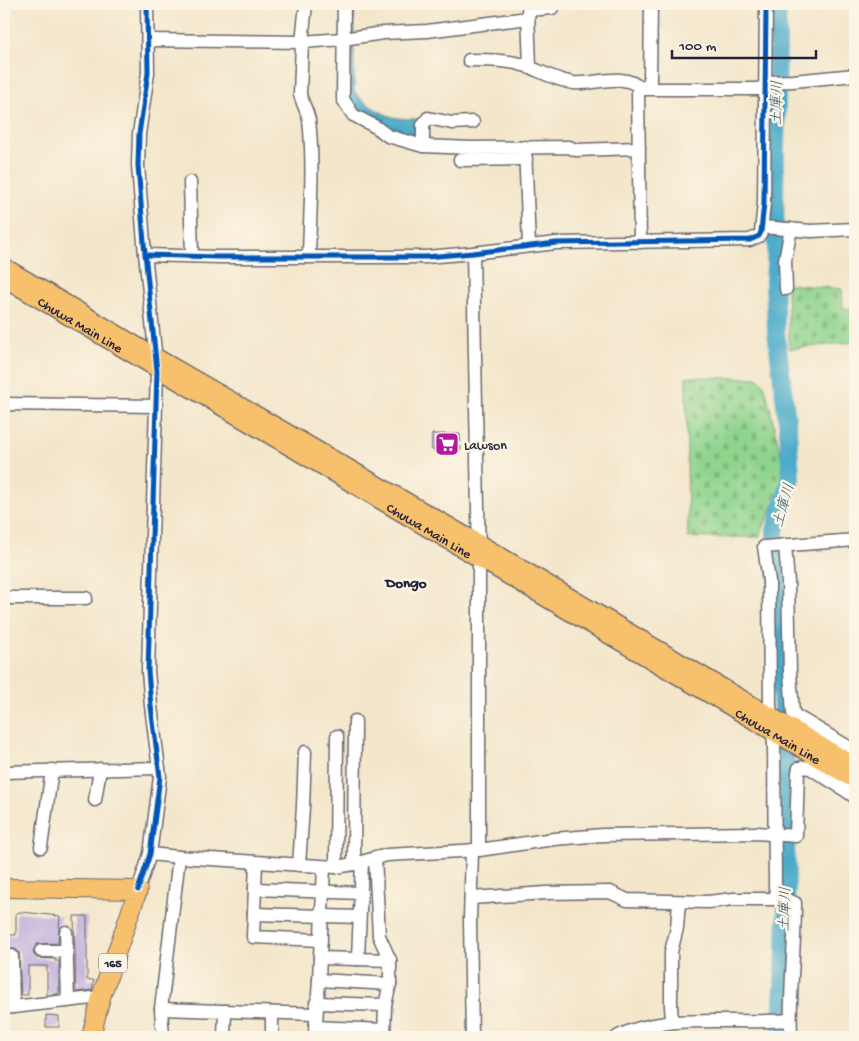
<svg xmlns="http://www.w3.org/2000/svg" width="859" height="1041" viewBox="0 0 859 1041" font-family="'Gochi Hand','Klee One',sans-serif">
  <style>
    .cemetery { fill: url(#cemetery-stones); stroke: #587b64 }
    .water { fill: url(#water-ripples); stroke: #366682 }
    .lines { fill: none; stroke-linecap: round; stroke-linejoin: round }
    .river { stroke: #49aac9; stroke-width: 18 }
    .building { fill: #bfafdd }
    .minor-casing { stroke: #6b676d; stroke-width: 15 }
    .major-casing { stroke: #6b676d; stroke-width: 18 }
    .highway-casing { stroke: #6b676d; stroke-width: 20 }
    .minor { stroke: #fff; stroke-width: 12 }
    .major { stroke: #f7c06c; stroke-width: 15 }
    .highway { stroke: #f7c06c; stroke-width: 18 }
    .cycleway-casing { stroke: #fcf5e5; stroke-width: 8 }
    .cycleway { stroke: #0057b8; stroke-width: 5 }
    .labels { text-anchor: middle; stroke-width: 5; stroke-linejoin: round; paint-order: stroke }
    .shield { fill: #fcf5e5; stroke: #63616e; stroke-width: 1 }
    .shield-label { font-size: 12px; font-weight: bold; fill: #22223b }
    .street-label { font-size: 14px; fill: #22223b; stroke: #fcf5e5 }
    .poi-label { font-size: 14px; fill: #22223b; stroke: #fcf5e5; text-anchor: start }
    .water-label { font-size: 15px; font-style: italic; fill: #325874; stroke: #fcf5e5 }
    .neighbourhood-label { font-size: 15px; font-weight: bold; fill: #22223b; stroke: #fcf5e5 }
  </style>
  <defs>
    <pattern id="cemetery-stones" width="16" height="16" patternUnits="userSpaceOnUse" patternTransform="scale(1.25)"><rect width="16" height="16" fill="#8fd48d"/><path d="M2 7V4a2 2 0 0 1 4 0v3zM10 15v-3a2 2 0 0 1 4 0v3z" fill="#7bb67b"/></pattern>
    <pattern id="water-ripples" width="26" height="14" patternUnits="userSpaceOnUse" patternTransform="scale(1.25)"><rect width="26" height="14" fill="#49aac9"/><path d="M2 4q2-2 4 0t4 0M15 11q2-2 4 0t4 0" fill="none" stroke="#3c8aa4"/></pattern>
  </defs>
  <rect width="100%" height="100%" fill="#fcf5e5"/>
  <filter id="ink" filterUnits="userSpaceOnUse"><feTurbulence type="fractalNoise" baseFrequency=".02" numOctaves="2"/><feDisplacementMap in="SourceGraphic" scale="10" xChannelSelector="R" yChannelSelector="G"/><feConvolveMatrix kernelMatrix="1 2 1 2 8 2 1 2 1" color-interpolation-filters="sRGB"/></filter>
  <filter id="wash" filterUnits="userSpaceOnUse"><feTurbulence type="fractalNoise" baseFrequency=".0096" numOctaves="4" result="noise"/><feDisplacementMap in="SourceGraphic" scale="20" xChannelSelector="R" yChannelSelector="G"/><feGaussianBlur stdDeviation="1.12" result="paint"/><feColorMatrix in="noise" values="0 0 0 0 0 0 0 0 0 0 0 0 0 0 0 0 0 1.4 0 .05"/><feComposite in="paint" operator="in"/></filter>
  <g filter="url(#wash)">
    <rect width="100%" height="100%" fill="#f3e6ca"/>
    <g class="cemetery">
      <path d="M787 284 842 289 843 308 852 309 854 342 789 349Z"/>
      <path d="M686 377 758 378 765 386 784 469 781 488 759 537 688 538Z"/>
    </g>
    <path class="water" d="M348 4H354V91C361 102 384 116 397 118 405 119 413 119 421 119L419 140 400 135 358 115 346 94Z"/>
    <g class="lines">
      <path class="river" d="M777 4 778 42 775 197 776 247 774 282 776 332 788 429 791 478 775 530 781 692 788 789 786 854 787 869 785 952 780 1037"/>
    </g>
    <g id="blocks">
      <g class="building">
        <path d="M432 434H460L461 450H432Z"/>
        <path d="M21 912 60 916 58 943 37 944 33 951 34 955 37 958 55 959V961H59V993L56 994 47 995V966H28V995H21L19 952 15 949H8L5 953 4 960V935H16V913Z"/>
        <path d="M74 916H87V980H94L92 990 76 992Z"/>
        <path d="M46 1015 59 1016V1027H46Z"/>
      </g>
    </g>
  </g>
  <g filter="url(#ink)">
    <use href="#blocks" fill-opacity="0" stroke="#6b676d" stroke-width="1"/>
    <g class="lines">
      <g class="minor-casing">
        <g id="minor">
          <path d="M306 4 302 42 300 94C302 103 307 110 309 120 314 164 310 211 309 256"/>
          <path d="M344 4 343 99 353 115 359 118 376 127 388 136 423 146 472 148 569 147 576 150 639 148"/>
          <path d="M148 40 302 42 343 39 383 33 427 31 528 18"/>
          <path d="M469 60C489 60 508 60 527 66 542 72 558 81 574 83 595 85 625 71 641 89H766"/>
          <path d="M530 68 528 10 552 8 553 4"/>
          <path d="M766 82 793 81 855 75"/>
          <path d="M423 146V125L428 118 452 123 473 122"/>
          <path d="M525 147 529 246"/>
          <path d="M460 160 526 159"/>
          <path d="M190 182 192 256"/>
          <path d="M762 227 811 231 855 229"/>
          <path d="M640 242 638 92 650 82 651 4"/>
          <path d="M473 253 479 560V850"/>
          <path d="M145 255 219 257H426L473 253 556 243 750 240 759 236 761 232 764 203 766 4"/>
          <path d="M786 289 785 260 791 229"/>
          <path d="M4 404 156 406"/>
          <path d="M785 545 788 583 790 672 793 713 796 716 855 751"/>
          <path d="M4 598H86"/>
          <path d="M4 772 159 768"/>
          <path d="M838 783 842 788 855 797"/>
          <path d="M95 800 100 769"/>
          <path d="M41 847 52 770"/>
          <path d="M150 854 179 857 336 867 354 864 387 855 479 850 554 839 603 835 757 833 796 836 798 772 799 768 803 767 810 768 842 788"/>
          <path d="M375 857 379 936 390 960V984L385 1005 384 1037"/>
          <path d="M256 863 253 937 321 940"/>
          <path d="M354 864 355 721"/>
          <path d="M299 865 303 807 305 752"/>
          <path d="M336 867 337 736"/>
          <path d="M255 889 361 893"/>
          <path d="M138 890 150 854 160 777 151 706 148 671 157 371 144 243 138 165 139 134 148 73 147 4"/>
          <path d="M471 898 546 893 610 892 627 900 708 902 734 899H783"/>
          <path d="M254 914 359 917"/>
          <path d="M66 932 68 1001"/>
          <path d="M41 951H66"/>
          <path d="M12 956 13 1007"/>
          <path d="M320 958 390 960"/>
          <path d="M358 959 362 862"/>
          <path d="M319 980 390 984"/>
          <path d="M316 1003 385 1005"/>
          <path d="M4 1008 101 997"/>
          <path d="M161 1009 315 1014"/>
          <path d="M272 1013V1037"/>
          <path d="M672 1022 671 1006V952L677 928 679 902"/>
          <path d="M315 1027 384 1030"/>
          <path d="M163 1037 161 1009 179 857"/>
          <path d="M224 1037 225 1011"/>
          <path d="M315 1037 319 980 324 867"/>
          <path d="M472 1037 470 920 472 850"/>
          <path d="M617 1037C663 1012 737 1025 789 1020"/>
          <path d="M791 1037C789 993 795 947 795 903 785 899 778 898 775 887L774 744 770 705 769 581 764 547 855 540"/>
        </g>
      </g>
      <g class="major-casing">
        <g id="major">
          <path d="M4 266 157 357 478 542 855 765"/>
          <path id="s1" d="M4 279 855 781"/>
        </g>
      </g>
      <g class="highway-casing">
        <path id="highway" d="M4 888 138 890 101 997 91 1037"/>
      </g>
      <use href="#minor" class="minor"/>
      <use href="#major" class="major"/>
      <use href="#highway" class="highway"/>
      <g class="cycleway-casing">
        <g id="cycleway">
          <path d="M145 255 219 257H426L473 253 556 243 750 240 759 236 761 232 764 203 766 4"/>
          <path d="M138 890 150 854 160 777 151 706 148 671 157 371 144 243 138 165 139 134 148 73 147 4"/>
        </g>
      </g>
      <use href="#cycleway" class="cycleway"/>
    </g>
  </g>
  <defs>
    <g id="supermarket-square" transform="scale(1.25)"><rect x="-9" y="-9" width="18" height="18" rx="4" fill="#b5179e" stroke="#fcf5e5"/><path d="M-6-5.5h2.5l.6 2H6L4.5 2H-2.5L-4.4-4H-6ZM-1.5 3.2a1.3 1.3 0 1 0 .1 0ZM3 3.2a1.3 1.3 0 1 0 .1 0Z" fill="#fff"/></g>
  </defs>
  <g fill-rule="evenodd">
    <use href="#supermarket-square" x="447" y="444"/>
  </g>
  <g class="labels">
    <rect class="shield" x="99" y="953.5" width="28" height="19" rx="4"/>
    <g class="shield-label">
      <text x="113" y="967">165</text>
    </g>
    <g class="street-label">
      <text dy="5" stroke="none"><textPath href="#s1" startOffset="89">Chuwa Main Line</textPath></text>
      <text dy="5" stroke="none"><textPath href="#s1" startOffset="494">Chuwa Main Line</textPath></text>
      <text dy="5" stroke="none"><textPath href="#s1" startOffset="899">Chuwa Main Line</textPath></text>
    </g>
    <g class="poi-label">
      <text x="464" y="449">Lawson</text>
    </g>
    <g class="water-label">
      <text transform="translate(776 103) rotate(-89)" y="5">土庫川</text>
      <text transform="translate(783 505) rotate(-74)" y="5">土庫川</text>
      <text transform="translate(784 909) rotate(-88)" y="5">土庫川</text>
    </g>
    <g class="neighbourhood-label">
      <text x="406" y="587">Dongo</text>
    </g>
  </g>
  <rect width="859" height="1041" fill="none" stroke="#fcf5e5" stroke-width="20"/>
  <path d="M672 50v8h144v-8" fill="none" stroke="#22223b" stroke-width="2.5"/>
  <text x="679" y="50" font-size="15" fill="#22223b" stroke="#fcf5e5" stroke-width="4" paint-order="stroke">100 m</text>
</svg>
